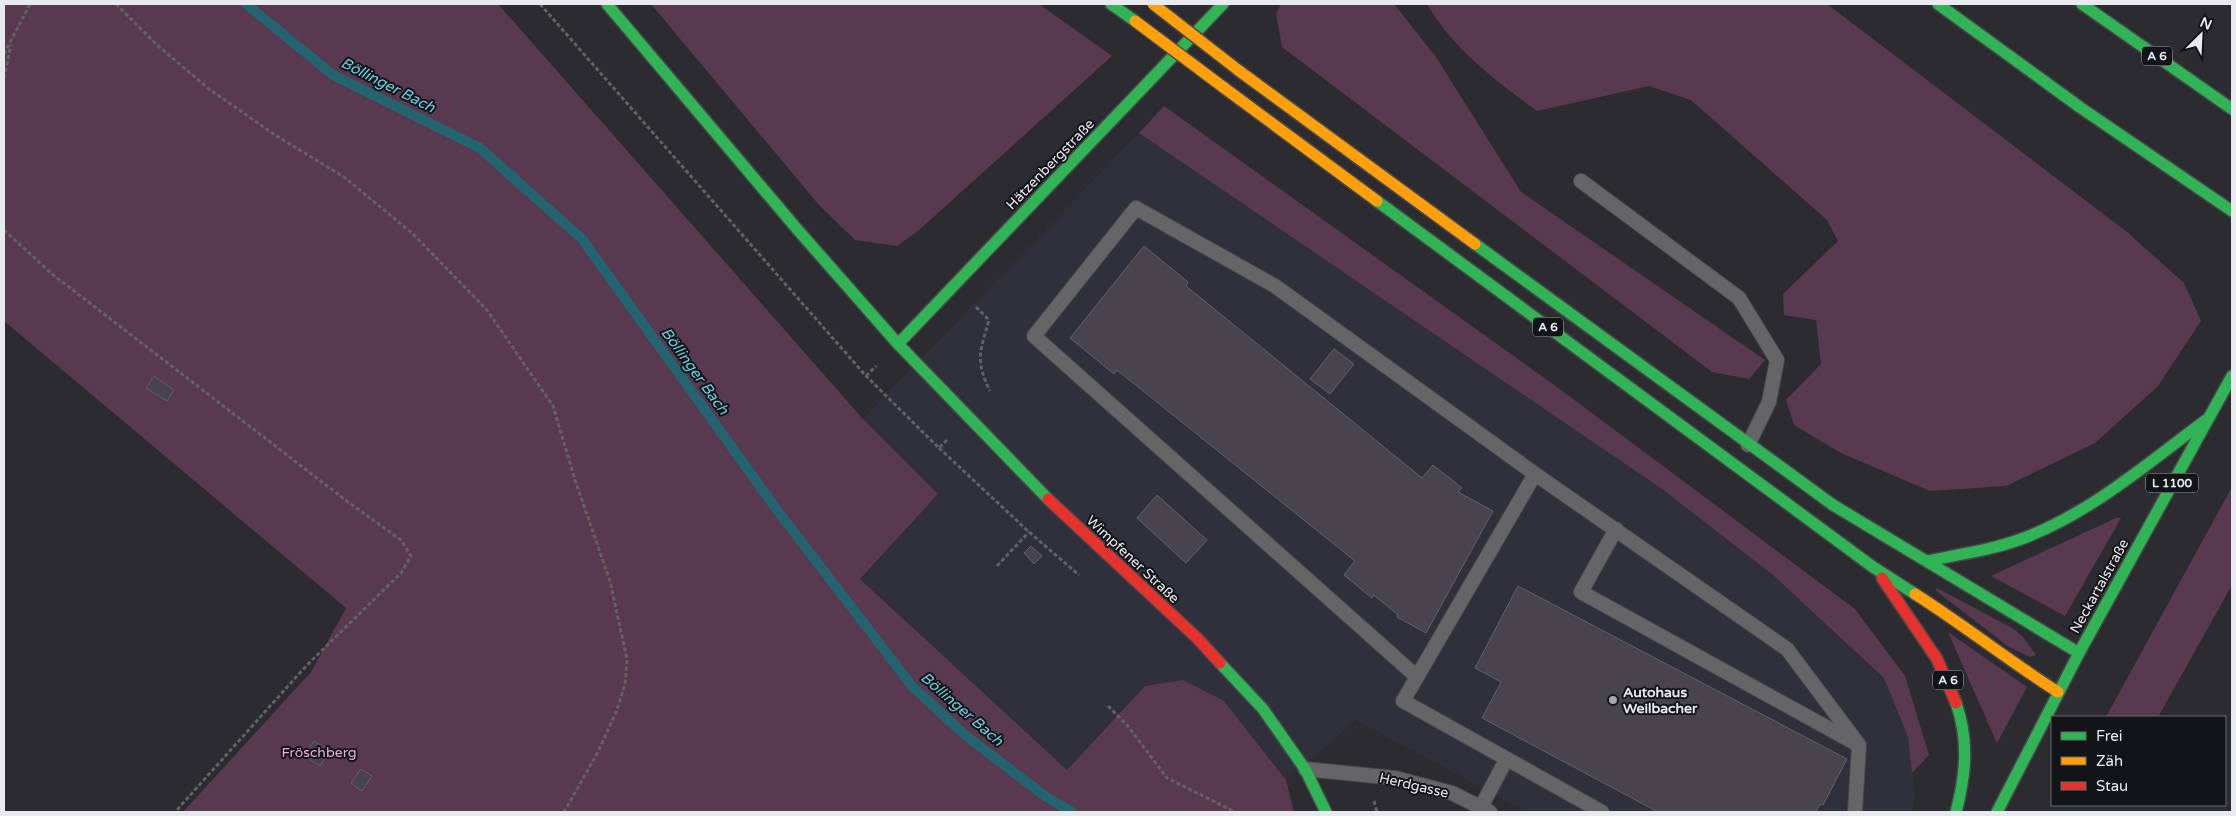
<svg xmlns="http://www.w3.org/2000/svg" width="2236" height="816" viewBox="0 0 2236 816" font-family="'Varela Round',sans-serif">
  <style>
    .built { fill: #2f303b }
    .green { fill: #59394f }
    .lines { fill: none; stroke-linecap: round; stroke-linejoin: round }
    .stream { stroke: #246370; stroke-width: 10 }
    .building { fill: #48434d; stroke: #616164 }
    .lane-casing { stroke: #47484b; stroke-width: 16 }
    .fast-casing { stroke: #47484b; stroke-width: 14 }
    .slow-casing { stroke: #47484b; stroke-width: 14 }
    .jam-casing { stroke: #47484b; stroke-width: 14 }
    .path { stroke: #626264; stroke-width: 3; stroke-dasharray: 4 2.5; stroke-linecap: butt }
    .lane { stroke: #656568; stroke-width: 14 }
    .fast { stroke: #30b455; stroke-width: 11 }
    .slow { stroke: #ff9f0a; stroke-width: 11 }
    .jam { stroke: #e5322d; stroke-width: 11 }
    .slow-bridge-casing { stroke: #47484b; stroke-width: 14; stroke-linecap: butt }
    .slow-bridge { stroke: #ff9f0a; stroke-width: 11 }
    .poi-dot { fill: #a7a8ac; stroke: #131417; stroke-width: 2 }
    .labels { text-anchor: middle; stroke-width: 4; stroke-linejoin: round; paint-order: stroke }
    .shield { fill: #131417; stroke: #a9aaae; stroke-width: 1 }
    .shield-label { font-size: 12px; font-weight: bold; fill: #e9eaef }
    .street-label { font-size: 14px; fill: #e9eaef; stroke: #131417 }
    .poi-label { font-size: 14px; font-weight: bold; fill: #e9eaef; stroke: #131417; text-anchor: start }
    .park-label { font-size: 14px; fill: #f1abda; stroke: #131417 }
    .water-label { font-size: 15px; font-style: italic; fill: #69d1e7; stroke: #131417 }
  </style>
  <rect width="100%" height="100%" fill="#2c2c30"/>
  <path class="built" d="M1139 133 1662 489 1773 575 1884 678 1908 737 1915 796 1912 812H1527L1356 720 1286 780 1224 701 1145 686 1067 770 860 579 938 494 863 419Z"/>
  <g class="green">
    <path d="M4 4H498L863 419 938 494 860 579 1067 770 1145 686 1183 680 1224 701 1286 780 1294 812H183L311 672 346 608 4 321Z"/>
    <path d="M651 4H1039L1112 56 919 230 897 246 855 240 819 205Z"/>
    <path d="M1281 4H1394L1436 57 1521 192 1765 360 1749 379 1712 372 1282 47 1276 14Z"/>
    <path d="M1427 4H1827L2127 232 2184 283 2201 321 2158 386 2095 443 2006 486 1930 491 1841 453 1794 425 1786 400 1821 364 1816 320 1784 315 1783 294 1838 241 1827 220 1691 100 1649 86 1537 111C1495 80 1454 50 1427 4Z"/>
    <path d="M1164 106 1557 387 1855 609 1905 676 1929 755 1912 773 1908 737 1884 678 1773 575 1662 489 1139 133Z"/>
    <path d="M2232 487V585L2158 717H2106Z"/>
    <path d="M2116 518H2121L2065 616 1991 576Z"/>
    <path d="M1937 588 2012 628 2022 636 2036 655 2030 657 2009 647 1935 590Z"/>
    <path d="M1948 632 2027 687 1997 743 1996 741Z"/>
  </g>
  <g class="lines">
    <path class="stream" d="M246 4 333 75 480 148 582 239 777 510 912 686 965 735 1045 796 1072 812"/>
  </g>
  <g class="building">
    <path d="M1144 246 1188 282 1186 286 1422 478 1433 465 1462 488 1458 492 1493 511 1426 633 1397 617 1398 615 1374 595 1372 598 1344 575 1355 561 1117 370 1114 374 1070 338Z"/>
    <path d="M1334 349 1354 364 1330 394 1310 379Z"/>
    <path d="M154 376 174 390 167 401 146 388Z"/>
    <path d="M1157 495 1207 540 1186 563 1137 518Z"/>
    <path d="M1031 546 1042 556 1034 564 1024 553Z"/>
    <path d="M1518 586 1847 759 1823 805 1820 804 1816 812H1658L1482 718 1501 682 1475 668Z"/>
    <path d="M314 741 330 751 320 766 304 756Z"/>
    <path d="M361 769 372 776 362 791 351 783Z"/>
  </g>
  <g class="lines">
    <g class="lane-casing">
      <g id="lane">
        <path d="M1581 181 1739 298 1777 360 1769 402 1748 445"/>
        <path d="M1616 529 1581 592 1855 743"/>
        <path d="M1416 676 1034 336 1136 208 1275 286 1535 474"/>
        <path d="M1305 769 1395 778 1452 793 1490 812"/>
        <path d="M1481 807 1506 760"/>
        <path d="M1602 812 1403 701 1535 474 1787 649 1859 745 1855 812"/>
      </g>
    </g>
    <g class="fast-casing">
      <g id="fast">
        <path d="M607 4 797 229 898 344 1048 499"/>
        <path d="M1111 4 1135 21"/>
        <path d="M1938 4 2081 108 2232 211"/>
        <path d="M2082 4 2232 109"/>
        <path d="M1377 201 1873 567 1915 594"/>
        <path d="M1475 244 1833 505 2079 653"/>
        <path d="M898 344 1223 4"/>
        <path d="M1927 561C1959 554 1993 550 2024 538 2092 512 2148 463 2206 420"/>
        <path d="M1220 663 1263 709 1305 769 1326 812"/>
        <path d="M1956 812C1966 774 1969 740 1956 703"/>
        <path d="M1997 812 2079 653 2232 376"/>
      </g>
    </g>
    <g class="slow-casing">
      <g id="slow">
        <path d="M1238 70 1475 244"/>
        <path d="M1223 87 1377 201"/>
        <path d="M1915 594C1964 625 2009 661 2058 692"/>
      </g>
    </g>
    <g class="jam-casing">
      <g id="jam">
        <path d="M1048 499 1197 638 1220 663"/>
        <path d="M1882 578 1937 659 1956 703"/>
      </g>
    </g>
    <g class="path">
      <path d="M116 4 156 44 209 89 275 135 344 177 412 233 487 310 553 406 575 480 610 581 627 659 625 684 617 710 598 752 564 812"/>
      <path d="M540 4 866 376 939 448 947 440"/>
      <path d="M4 54 30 4"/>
      <path d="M4 78 11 45"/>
      <path d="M4 230 52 274 348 502 401 540 411 556 401 573 307 665 175 812"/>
      <path d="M976 307 989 320C980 351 975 361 990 391"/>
      <path d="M866 376 876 366"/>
      <path d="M939 448 1029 532 1079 575"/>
      <path d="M997 566 1029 532"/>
      <path d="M1108 706 1127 725 1167 778 1235 812"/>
      <path d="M1374 801 1377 812"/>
    </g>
    <use href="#lane" class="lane"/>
    <use href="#fast" class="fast"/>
    <use href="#slow" class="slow"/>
    <use href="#jam" class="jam"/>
    <g class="slow-bridge-casing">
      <g id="slow-bridge">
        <path d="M1153 4 1238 70"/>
        <path d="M1135 21 1223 87"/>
      </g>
    </g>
    <use href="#slow-bridge" class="slow-bridge"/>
  </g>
  <circle class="poi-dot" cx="1613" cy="700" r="5"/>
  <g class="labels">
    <g class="shield">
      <rect x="2142" y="46.5" width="30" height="19" rx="4"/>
      <rect x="1533" y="317.5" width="30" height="19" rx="4"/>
      <rect x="2146" y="473.5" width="52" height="19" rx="4"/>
      <rect x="1933" y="670.5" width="30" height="19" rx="4"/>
    </g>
    <g class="shield-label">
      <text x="2157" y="60">A 6</text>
      <text x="1548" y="331">A 6</text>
      <text x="2172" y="487">L 1100</text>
      <text x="1948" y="684">A 6</text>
    </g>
    <g class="street-label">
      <text transform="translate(1050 164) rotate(-46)" y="5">Hätzenbergstraße</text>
      <text transform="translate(1133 559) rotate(43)" y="5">Wimpfener Straße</text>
      <text transform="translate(2099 586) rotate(-61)" y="5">Neckartalstraße</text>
      <text transform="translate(1414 785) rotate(13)" y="5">Herdgasse</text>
    </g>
    <g class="poi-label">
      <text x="1623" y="697">Autohaus<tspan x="1623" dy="16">Weilbacher</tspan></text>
    </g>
    <g class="park-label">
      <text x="319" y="757">Fröschberg</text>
    </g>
    <g class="water-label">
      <text transform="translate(388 85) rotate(27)" y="5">Böllinger Bach</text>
      <text transform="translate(695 371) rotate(54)" y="5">Böllinger Bach</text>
      <text transform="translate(962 709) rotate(41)" y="5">Böllinger Bach</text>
    </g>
  </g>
  <rect width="2236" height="816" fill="none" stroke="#e9eaef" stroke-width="10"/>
  <rect x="2051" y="716" width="175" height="90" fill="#131417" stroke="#696a6d"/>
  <rect x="2061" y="732" width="25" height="8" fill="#30b455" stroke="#696a6d"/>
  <text x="2096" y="741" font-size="15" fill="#e9eaef">Frei</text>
  <rect x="2061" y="757" width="25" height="8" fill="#ff9f0a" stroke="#696a6d"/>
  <text x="2096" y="766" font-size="15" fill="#e9eaef">Zäh</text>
  <rect x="2061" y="782" width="25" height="8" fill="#e5322d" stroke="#696a6d"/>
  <text x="2096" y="791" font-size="15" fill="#e9eaef">Stau</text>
  <g transform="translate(2201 35) rotate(24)" stroke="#131417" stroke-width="4" paint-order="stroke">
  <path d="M0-4L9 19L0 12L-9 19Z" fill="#e9eaef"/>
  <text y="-8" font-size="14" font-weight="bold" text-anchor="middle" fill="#e9eaef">N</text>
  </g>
</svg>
